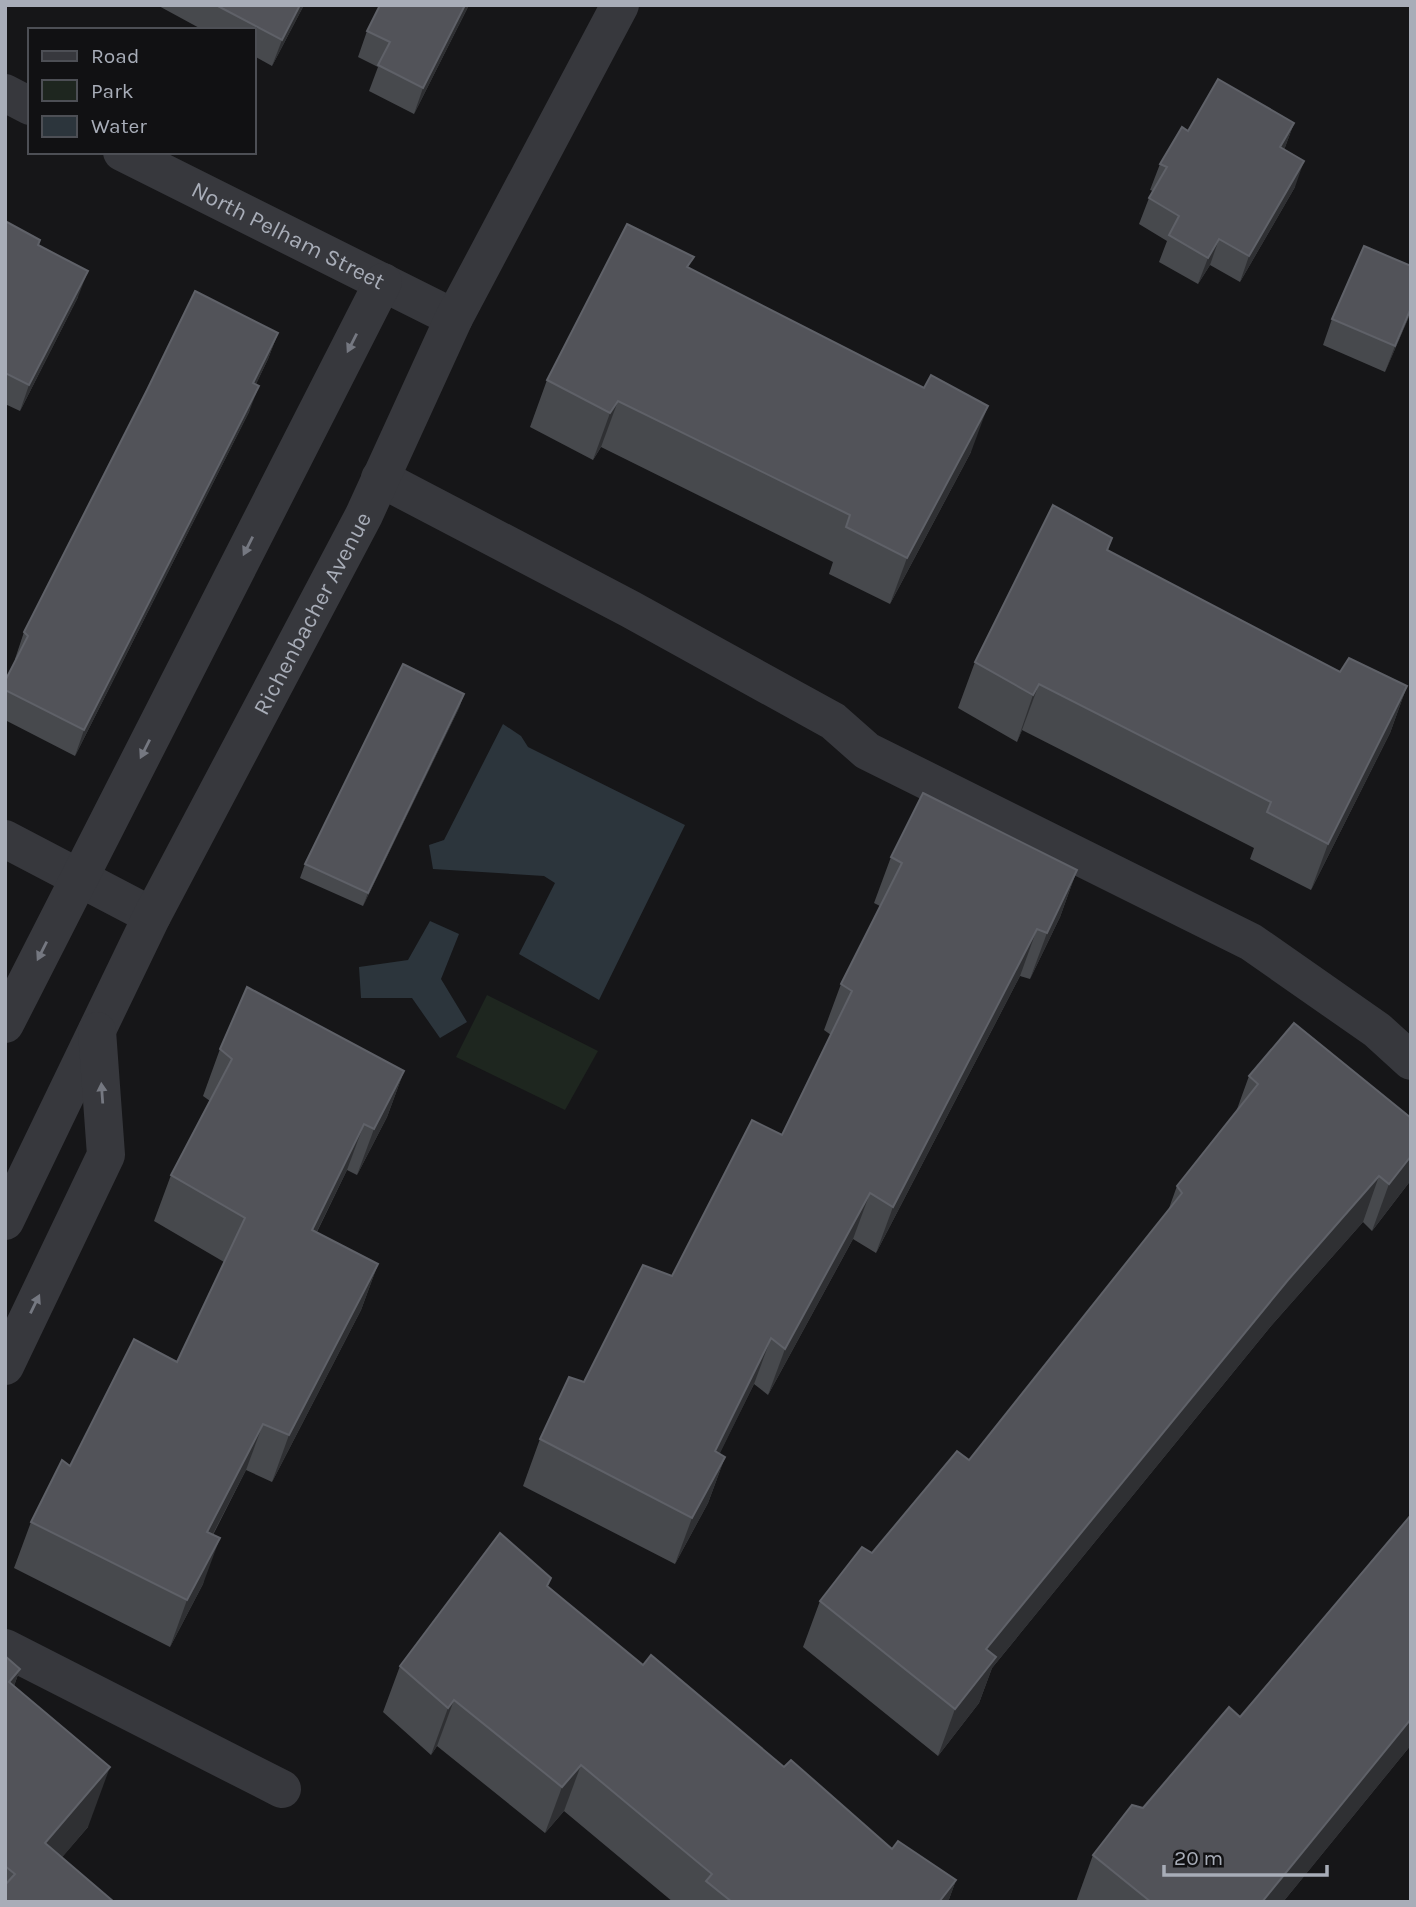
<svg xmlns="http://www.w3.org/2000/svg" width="1416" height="1907" viewBox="0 0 1416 1907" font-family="Karla,sans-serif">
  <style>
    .green { fill: #1e261f }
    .water { fill: #2c353c }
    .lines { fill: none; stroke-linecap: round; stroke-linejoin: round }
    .minor { stroke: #37383d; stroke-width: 38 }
    .wall { fill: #47494d }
    .shaded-wall { fill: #2f3033 }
    .building { fill: #525359; stroke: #5f6168; stroke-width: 2 }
    .oneway { fill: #757881 }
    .labels { text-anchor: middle; stroke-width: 5; stroke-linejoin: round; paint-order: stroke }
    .street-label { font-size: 23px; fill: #a8adb8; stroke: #111113 }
  </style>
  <rect width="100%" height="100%" fill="#161618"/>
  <path class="green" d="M487 995 598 1051 565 1110 456 1057Z"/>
  <g class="water">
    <path d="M503 724 521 736 528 747 685 825 599 1000 519 954 555 883 544 876 433 869 429 845 444 840Z"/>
    <path d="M430 921 459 934 441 979 467 1022 440 1038 412 998H361L359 967 408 960Z"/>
  </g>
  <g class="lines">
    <g class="minor">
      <path d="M5 93 30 106"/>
      <path id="s1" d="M122 152 454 318"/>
      <path d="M380 478 630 609 833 721 867 751 1251 942 1377 1030 1411 1061"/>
      <path d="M5 839 152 916"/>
      <path d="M5 1024 383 282"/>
      <path id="s2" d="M5 1221 152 916 364 515 454 318 620 5"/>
      <path d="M5 1366 106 1155 97 1031"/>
      <path d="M5 1648 282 1789"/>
    </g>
  </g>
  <g class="wall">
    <path d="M157 5H304L272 66 254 56V30H203Z"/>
    <path d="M469 5 414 114 369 91 378 67 358 57 367 31Z"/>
    <path d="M1294 123 1284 150 1295 187 1240 282 1210 265 1198 284 1159 262 1167 241 1139 224 1149 198 1153 191 1150 190 1160 164 1188 131Z"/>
    <path d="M5 221 39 245 78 297 20 411 5 404Z"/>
    <path d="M689 269 971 452 890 604 829 574 833 562 601 447 593 460 530 427 547 380Z"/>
    <path d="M1411 312 1385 372 1323 345 1332 319Z"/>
    <path d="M278 333 268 359 256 384 249 412 75 756 5 720V681L16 660 15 659 24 632Z"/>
    <path d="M1108 551 1340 672 1407 686 1390 733 1311 890 1250 859 1254 848 1022 730 1017 742 958 708 975 662Z"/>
    <path d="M464 694 459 708 363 906 300 878 305 864Z"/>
    <path d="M891 857 1077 870 1060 917 1030 979 1020 976 876 1253 853 1239 768 1395 754 1384 719 1454 725 1457 708 1503 675 1564 523 1486 540 1439 584 1382 672 1276 782 1135 831 1035 824 1030 841 984 880 906 874 903Z"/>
    <path d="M220 1049 404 1071 387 1117 357 1175 347 1170 317 1232 378 1264 361 1310 272 1482 246 1470 213 1535 203 1584 170 1647 14 1568 31 1522 70 1466 177 1362 224 1262 154 1221 171 1175 210 1101 203 1096Z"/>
    <path d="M1249 1076 1411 1180 1372 1231 1363 1222 1271 1326 992 1668 979 1703 938 1756 803 1647 820 1601 872 1553 969 1460 1168 1211 1177 1186 1236 1112Z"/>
    <path d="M547 1586 643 1665 784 1767 892 1849 956 1880 948 1902H673L564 1811 545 1833 437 1746 431 1755 383 1712 400 1666Z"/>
    <path d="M5 1656 20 1669 14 1686 88 1827 62 1857 5 1902Z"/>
    <path d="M1240 1717 1411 1745 1283 1902H1076L1093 1855Z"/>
  </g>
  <g class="shaded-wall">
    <path d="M300 5H304L272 66 282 40Z"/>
    <path d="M465 5H469L414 114 423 88Z"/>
    <path d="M1294 123 1284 150 1280 147Z"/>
    <path d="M1304 161 1295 187 1240 282 1249 256Z"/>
    <path d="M1219 239 1210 265 1198 284 1208 258Z"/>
    <path d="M88 271 78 297 20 411 29 385Z"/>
    <path d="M1411 308V312L1385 372 1395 346Z"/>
    <path d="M278 333 268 359 244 409 253 383Z"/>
    <path d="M259 386 249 412 75 756 84 730Z"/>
    <path d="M618 401 601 447 593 460 610 413Z"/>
    <path d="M988 406 971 452 890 604 907 558Z"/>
    <path d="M1039 684 1022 730 1017 742 1033 695Z"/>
    <path d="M1407 686 1390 733 1311 890 1328 844Z"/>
    <path d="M464 694 459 708 363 906 368 893Z"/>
    <path d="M1077 870 1060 917 1030 979 1047 933Z"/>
    <path d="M1037 929 1020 976 876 1253 893 1207Z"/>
    <path d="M404 1071 387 1117 357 1175 374 1129Z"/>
    <path d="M364 1124 347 1170 295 1276 312 1230Z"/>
    <path d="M1411 1156V1180L1372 1231 1389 1184Z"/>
    <path d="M1379 1176 1363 1222 1271 1326 992 1668 979 1703 938 1756 955 1709 986 1649 1288 1280Z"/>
    <path d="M870 1193 853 1239 768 1395 785 1349Z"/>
    <path d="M378 1264 361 1310 272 1482 289 1435Z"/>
    <path d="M771 1338 754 1384 698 1498 715 1451Z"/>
    <path d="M263 1424 246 1470 190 1578 207 1532Z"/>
    <path d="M725 1457 708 1503 675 1564 692 1518Z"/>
    <path d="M220 1538 203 1584 170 1647 187 1600Z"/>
    <path d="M20 1669 5 1711 9 1682Z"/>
    <path d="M454 1700 437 1746 431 1755 448 1708Z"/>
    <path d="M1411 1719V1745L1283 1902H1262Z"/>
    <path d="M581 1765 564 1811 545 1833 562 1787Z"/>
    <path d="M110 1767 88 1827 24 1902 45 1843Z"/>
    <path d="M956 1880 948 1902H939Z"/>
  </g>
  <g class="building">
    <path d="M216 5H300L282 40Z"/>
    <path d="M380 5H465L423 88 378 65 390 42 367 31Z"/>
    <path d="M1218 79 1294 123 1280 147 1304 161 1249 256 1219 239 1208 258 1169 235 1179 216 1149 198 1167 167 1160 164 1182 127 1188 131Z"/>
    <path d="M5 221 40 240 38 245 88 271 29 385 5 373Z"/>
    <path d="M627 224 694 257 687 267 924 388 931 375 988 406 907 558 846 527 850 515 618 401 610 413 547 380Z"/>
    <path d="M1364 246 1411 266V308L1395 346 1332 319Z"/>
    <path d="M195 291 278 333 253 383 259 386 84 730 5 690V681L28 636 24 632 147 390Z"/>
    <path d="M1053 505 1112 538 1107 550 1340 672 1349 658 1407 686 1328 844 1267 812 1271 802 1039 684 1033 695 975 662Z"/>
    <path d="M403 664 464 694 368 893 305 864Z"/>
    <path d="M923 793 1077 870 1047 933 1037 929 893 1207 870 1193 785 1349 771 1338 715 1451 725 1457 692 1518 540 1439 569 1377 584 1382 643 1265 672 1276 752 1120 782 1135 852 991 841 984 902 863 891 857Z"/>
    <path d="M247 987 404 1071 374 1129 364 1124 312 1230 378 1264 289 1435 263 1424 207 1532 220 1538 187 1600 31 1522 62 1460 70 1466 134 1339 177 1362 245 1218 171 1175 232 1059 220 1049Z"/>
    <path d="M1294 1023 1411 1118V1156L1389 1184 1379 1176 1288 1280 986 1649 996 1657 955 1709 820 1601 862 1547 872 1553 957 1451 969 1460 1182 1193 1177 1186 1258 1084 1249 1076Z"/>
    <path d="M1411 1515V1719L1262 1902H1151L1093 1855 1132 1805 1143 1808 1229 1707 1240 1717Z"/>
    <path d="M500 1533 551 1578 547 1586 643 1665 651 1655 784 1767 791 1760 892 1849 898 1841 956 1880 939 1902H732L706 1881 712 1874 581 1765 562 1787 454 1700 448 1708 400 1666Z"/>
    <path d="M5 1656 20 1669 9 1682 110 1767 45 1843 114 1902H5V1885L15 1874 5 1866Z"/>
  </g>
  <defs><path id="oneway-solid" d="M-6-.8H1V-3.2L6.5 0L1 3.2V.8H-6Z" transform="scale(1.75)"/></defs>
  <g class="oneway">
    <use href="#oneway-solid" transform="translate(352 343) rotate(117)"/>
    <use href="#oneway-solid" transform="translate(248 546) rotate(117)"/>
    <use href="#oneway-solid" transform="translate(145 749) rotate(117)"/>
    <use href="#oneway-solid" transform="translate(42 951) rotate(117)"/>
    <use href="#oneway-solid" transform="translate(102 1093) rotate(-94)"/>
    <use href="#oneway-solid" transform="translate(35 1304) rotate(-64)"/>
  </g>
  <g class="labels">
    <g class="street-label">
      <text dy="8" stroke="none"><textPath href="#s1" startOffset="186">North Pelham Street</textPath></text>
      <text dy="8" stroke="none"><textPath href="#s2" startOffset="681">Richenbacher Avenue</textPath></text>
    </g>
  </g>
  <rect width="1416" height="1907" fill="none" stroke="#a8adb8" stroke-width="14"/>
  <rect x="28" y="28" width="228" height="126" fill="#111113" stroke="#4d4f55" stroke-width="2"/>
  <rect x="42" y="51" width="35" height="10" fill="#37383d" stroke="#4d4f55" stroke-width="2"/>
  <text x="91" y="63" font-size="21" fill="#a8adb8">Road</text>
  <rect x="42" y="80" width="35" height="21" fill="#1e261f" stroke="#4d4f55" stroke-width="2"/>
  <text x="91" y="98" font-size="21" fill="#a8adb8">Park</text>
  <rect x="42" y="116" width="35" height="21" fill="#2c353c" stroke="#4d4f55" stroke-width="2"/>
  <text x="91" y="133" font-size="21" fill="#a8adb8">Water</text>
  <path d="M1164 1865v10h163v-10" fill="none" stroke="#a8adb8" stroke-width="3.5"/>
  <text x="1174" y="1865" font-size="21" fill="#a8adb8" stroke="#111113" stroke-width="5" paint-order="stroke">20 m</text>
</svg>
